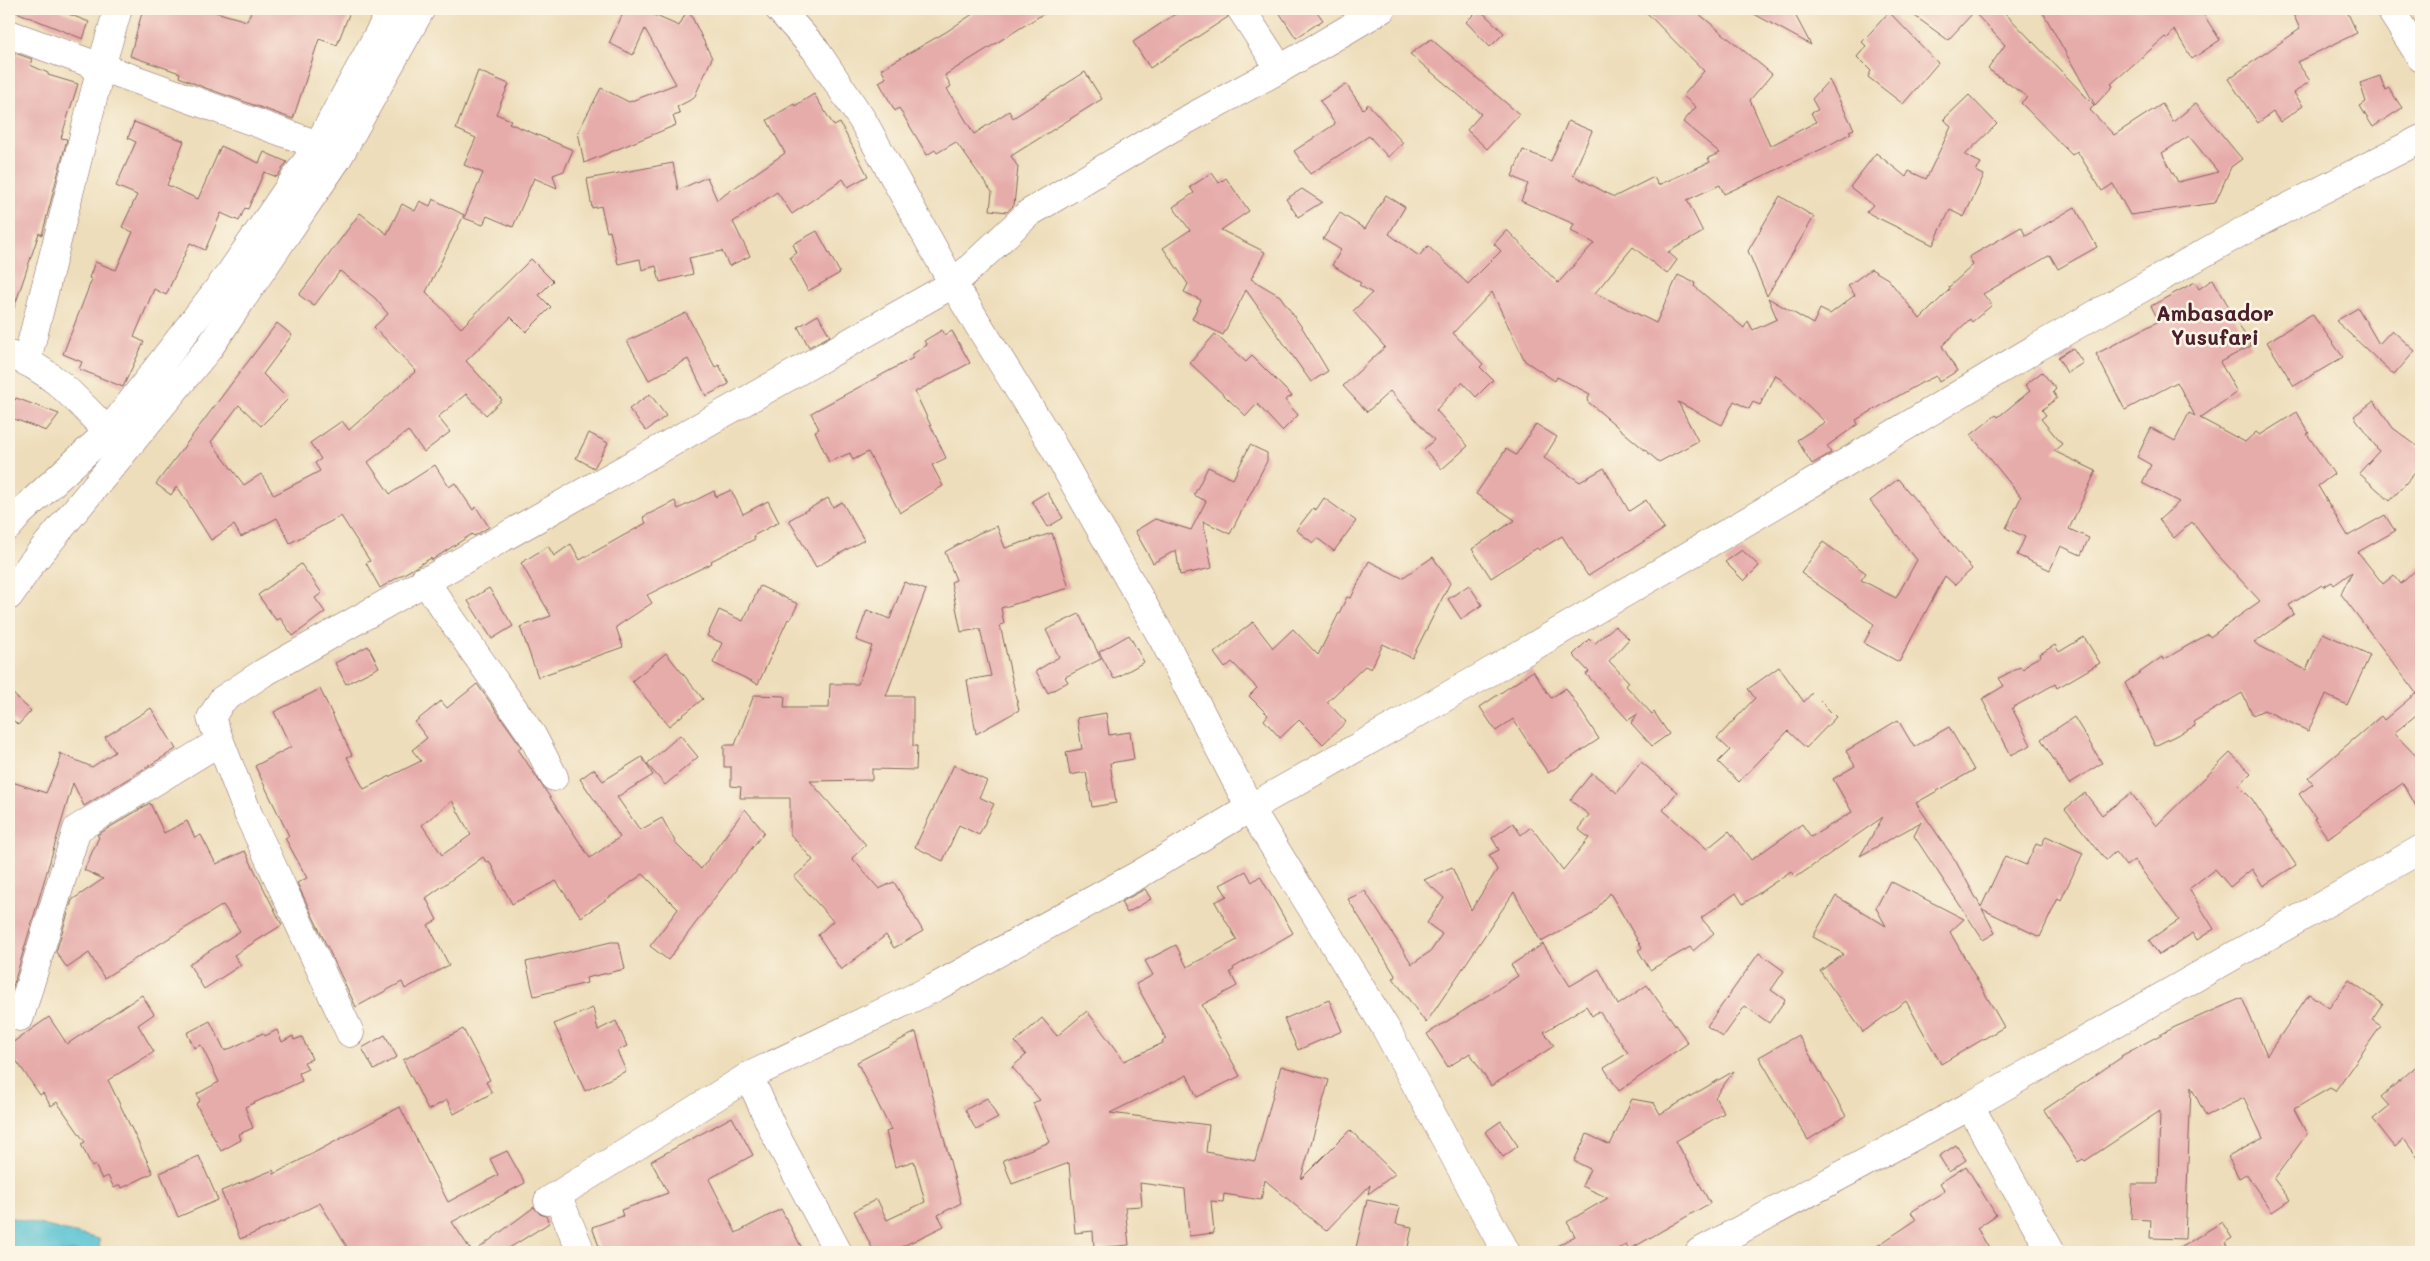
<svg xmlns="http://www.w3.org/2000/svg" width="2430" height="1261" viewBox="0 0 2430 1261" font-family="Mali,sans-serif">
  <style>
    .water { fill: #57c2d2; stroke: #50707e }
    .building { fill: #e6acaa; fill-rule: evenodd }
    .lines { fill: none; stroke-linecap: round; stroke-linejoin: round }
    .minor-casing { stroke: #83625d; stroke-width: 29 }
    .major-casing { stroke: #83625d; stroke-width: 29 }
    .minor { stroke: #fff; stroke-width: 28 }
    .major { stroke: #fff; stroke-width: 28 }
    .labels { text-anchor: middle; stroke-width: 5; stroke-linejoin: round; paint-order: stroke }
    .district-label { font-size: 21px; font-weight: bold; fill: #4a1f2b; stroke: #fcf5e5 }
  </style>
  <rect width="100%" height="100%" fill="#fcf5e5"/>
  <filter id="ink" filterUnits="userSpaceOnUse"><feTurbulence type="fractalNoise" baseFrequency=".02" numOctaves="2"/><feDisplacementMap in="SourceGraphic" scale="10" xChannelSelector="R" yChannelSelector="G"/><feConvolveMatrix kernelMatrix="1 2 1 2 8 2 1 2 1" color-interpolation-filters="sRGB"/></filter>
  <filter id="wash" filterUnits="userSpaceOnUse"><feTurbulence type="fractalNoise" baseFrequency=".0096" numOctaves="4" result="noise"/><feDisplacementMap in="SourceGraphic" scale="20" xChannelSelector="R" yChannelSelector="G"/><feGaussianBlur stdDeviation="1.12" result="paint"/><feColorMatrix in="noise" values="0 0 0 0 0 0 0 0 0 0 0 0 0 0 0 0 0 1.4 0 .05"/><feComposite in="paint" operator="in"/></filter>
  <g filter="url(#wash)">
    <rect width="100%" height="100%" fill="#edddba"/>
    <path class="water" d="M9 1217 99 1239 100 1252H9Z"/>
    <g id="blocks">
      <g class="building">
        <path d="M9 9H56L89 22 83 39Z"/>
        <path d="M143 9H205L247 21 252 9H351L337 45 319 39 293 119 203 87 179 77 180 73 130 56Z"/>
        <path d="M625 9H640L679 26 688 9 712 58 694 98 677 107 680 114 673 116 676 125 584 163 578 132 601 88 629 102 676 84 645 29 633 55 609 43Z"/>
        <path d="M980 9H1051L945 75 951 86 947 89 974 134 1009 111 1013 118 1085 72 1102 99 1011 156 1018 167 1014 205 1007 212 990 210 992 192 956 142 937 153 935 150 927 155 899 108 895 111 879 82 886 78 881 69 946 32Z"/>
        <path d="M1183 9H1226L1228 17 1150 68 1133 42Z"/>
        <path d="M1277 9H1315L1323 20 1296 38Z"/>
        <path d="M1479 9 1504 33 1490 47 1466 22Z"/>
        <path d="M1643 9H1693L1772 74 1750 100 1770 146 1816 122 1811 113 1818 110 1812 99 1829 80 1854 129 1849 131 1851 133 1822 149 1724 194 1720 185 1687 200 1703 232 1668 252 1677 260 1667 274 1633 247 1595 293 1656 323 1678 275 1695 283 1694 286 1744 328 1748 321 1753 330 1777 319 1768 298 1813 324 1820 309 1830 314 1855 295 1848 286 1871 269 1888 279 1920 319 1950 289 1949 287 1973 265 1969 257 2021 227 2026 236 2075 207 2097 247 2058 269 2050 255 1983 294 1992 305 1972 322 1970 319 1942 346 1957 371 1939 382 1936 376 1923 382 1856 420 1858 424 1827 446 1831 453 1812 464 1797 440 1825 422 1775 374 1760 405 1753 402 1749 409 1734 401 1722 425 1678 402 1698 441 1659 462 1587 401 1590 394 1557 377 1555 381 1525 361 1492 292 1453 333 1483 364 1480 367 1493 380 1476 397 1462 382 1436 410 1468 446 1442 469 1424 449 1434 440 1390 391 1367 412 1343 386 1385 347 1353 311 1372 293 1359 285 1361 283 1332 265 1341 250 1323 239 1340 213 1365 229 1386 195 1405 207 1389 234 1419 256 1428 246 1468 284 1501 251 1494 244 1507 230 1558 283 1594 243 1571 231 1574 224 1521 201 1528 184 1512 176 1523 150 1551 161 1568 121 1592 131 1573 175 1614 197 1654 177 1658 185 1710 162 1708 158 1720 153 1683 122 1696 107 1683 96 1704 71Z"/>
        <path d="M1745 9H1792L1811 45Z"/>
        <path d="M1905 9H2001L2094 105 2090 110 2114 135 2162 104 2173 122 2196 103 2242 159 2231 167 2215 203 2130 215 2113 184 2102 191 2077 151 2072 155 2021 103 2027 97 1988 69 2005 45 1974 12 1948 40ZM2189 136 2218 172 2178 182 2162 153Z"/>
        <path d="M2041 9H2200L2220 40 2192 59 2174 29 2168 39 2165 37 2111 84 2113 86 2095 105Z"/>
        <path d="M2303 9H2346L2357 33 2297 62 2310 81 2294 93 2303 106 2280 122 2273 112 2258 123 2228 79 2300 29 2293 14Z"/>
        <path d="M1889 12 1938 63 1903 104 1868 77 1871 71 1857 57 1866 46 1862 42Z"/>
        <path d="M1431 39 1519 114 1487 149 1467 130 1481 114 1410 54Z"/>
        <path d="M9 51 32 59 30 65 48 73V75L78 84 61 138 67 139 42 235 39 233 12 314 9 313Z"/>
        <path d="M478 71 509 84 496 114 511 120 509 123 573 150 564 171 553 175 557 188 534 178 513 227 487 216 483 225 464 218 483 173 464 165 476 138 456 129Z"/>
        <path d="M2380 76 2385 90 2389 88 2402 108 2373 127 2360 106 2366 102 2360 83Z"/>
        <path d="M1346 84 1363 109 1368 104 1403 143 1388 157 1369 136 1310 174 1294 151 1335 124 1320 101Z"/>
        <path d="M814 94 834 126 840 123 868 176 848 187 843 179 792 214 777 192 733 222 750 256 729 266 722 251 689 258 693 274 660 282 656 266 642 270 640 259 618 264 610 231 607 232 601 206 592 208 587 179 673 163 678 190 707 177 717 200 785 153 767 120 794 104 795 106Z"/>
        <path d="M1969 95 1997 124 1965 155 1981 163 1976 171 1984 175 1964 217 1950 210 1933 245 1866 212 1873 205 1850 187 1876 153 1906 177 1909 171 1926 179 1951 127 1944 119Z"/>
        <path d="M134 122 184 141 167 185 198 199 221 146 259 163 264 152 287 162 277 177 264 172 248 209 245 208 239 221 221 213 205 250 190 243 166 295 154 289 134 337 144 342 123 387 79 369 82 362 63 354 92 279 89 278 95 262 116 270 133 232 122 227 137 195 116 186 136 142 128 138Z"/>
        <path d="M1212 173 1219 183 1226 178 1249 211 1221 230 1265 252 1251 279 1280 296 1303 329 1328 371 1311 382 1246 290 1223 335 1192 319 1201 300 1184 292 1188 284 1163 248 1190 230 1173 207 1194 193 1190 187Z"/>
        <path d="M1302 189 1322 202 1298 217 1286 199Z"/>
        <path d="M1780 196 1814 217 1767 296 1748 251Z"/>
        <path d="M433 199 464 215 426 292 461 328 531 259 553 281 539 295 551 307 526 332 511 317 466 361 502 400 486 415 466 394 438 417 450 432 424 452 408 431 368 462 390 494 435 465 449 487 455 483 473 510 476 507 489 527 474 536 472 534 435 558 432 560 431 558 380 588 366 563 370 561 341 516 290 543 277 518 241 537 234 525 211 540 177 486 171 495 156 484 277 323 292 335 263 374 288 399 261 426 239 405 211 442 244 485 261 474 274 495 320 471 315 463 321 459 310 443 342 421 349 430 416 371 374 327 388 314 375 298 340 271 314 306 299 295 360 213 387 234 402 204 415 211 420 201 430 206Z"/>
        <path d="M817 231 840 273 808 291 790 257 797 253 793 244Z"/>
        <path d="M2213 279 2251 346 2220 362 2237 392 2200 418 2245 442 2256 432 2260 435 2297 412 2309 433 2307 434 2334 474 2318 486 2348 536 2385 515 2395 531 2358 552 2383 584 2394 575 2401 584 2421 565V711L2394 733 2421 761V815L2403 783 2328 838 2314 819 2316 818 2299 794 2313 784 2308 778 2381 716 2384 720 2416 693 2341 594 2352 572 2334 585 2332 582 2323 587 2322 585 2289 605 2294 614 2254 643 2306 670 2323 633 2370 655 2347 705 2326 695 2308 731 2264 710 2253 715 2242 693 2193 722 2195 726 2155 746 2125 683 2162 657 2163 660 2208 634 2210 637 2260 601 2215 552 2192 522 2174 538 2159 520 2179 502 2142 483 2151 465 2137 457 2151 428 2175 441 2189 413 2195 416 2177 382 2125 410 2096 354 2159 321 2151 306 2195 282 2199 289Z"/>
        <path d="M2358 308 2379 344 2392 330 2415 351 2394 375 2336 321Z"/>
        <path d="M686 313 715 367 719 365 729 384 706 396 688 359 649 380 627 341Z"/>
        <path d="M2312 314 2343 357 2294 386 2267 342Z"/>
        <path d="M818 315 830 336 809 347 798 327Z"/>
        <path d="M942 330 945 335 952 331 970 363 915 392 946 458 932 465 943 486 900 513 868 452 853 460 850 453 829 462 815 431 819 429 811 413 913 358 911 355 927 345 924 341Z"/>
        <path d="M1215 334 1246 362 1252 356 1292 396 1285 400 1298 415 1282 431 1257 404 1246 416 1190 363Z"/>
        <path d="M2073 348 2083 363 2067 373 2058 357Z"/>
        <path d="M2042 372 2056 389 2053 392 2057 398 2042 410 2046 415 2041 419 2062 444 2054 451 2096 471 2069 529 2089 538 2081 555 2061 546 2050 570 2017 555 2025 537 2006 528 2021 497 1971 435 1996 415 1998 417 2030 391 2025 385Z"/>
        <path d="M650 394 666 416 646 431 629 409Z"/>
        <path d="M9 397 15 400 16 398 59 414 46 431 9 417Z"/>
        <path d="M2374 401 2393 428 2421 449V466L2390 501 2359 473 2379 451 2354 416Z"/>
        <path d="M1536 424 1557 437 1544 458 1580 482 1604 468 1629 511 1646 500 1664 529 1588 576 1562 536 1539 550 1537 548 1491 578 1472 549 1515 520 1476 494 1506 449 1516 455Z"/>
        <path d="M589 433 608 443 594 468 576 458Z"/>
        <path d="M1250 445 1267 453V461L1230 534 1203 521 1212 568 1180 575 1176 550 1153 563 1135 531 1155 519 1191 530 1206 501 1194 495 1208 467 1233 479Z"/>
        <path d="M1898 479 1972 569 1955 585 1945 576 1899 662 1864 643 1874 624 1801 573 1823 542 1866 573 1861 580 1896 598 1917 560 1870 501Z"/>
        <path d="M731 490 743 514 768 501 779 522 753 536 755 539 711 561 712 563 647 595 652 603 616 627 623 647 538 677 520 627 551 616 521 563 548 546 554 556 571 544 580 560 646 523 643 517 675 501 678 509 714 491 716 497Z"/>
        <path d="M1047 492 1063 518 1048 527 1032 501Z"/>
        <path d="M828 498 833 507 842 502 864 540 816 567 789 520Z"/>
        <path d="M1324 498 1356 521 1334 551 1317 538 1313 543 1296 530 1313 508 1316 510Z"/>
        <path d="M997 526 1005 548 1052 533 1069 588 1001 608 1004 624 1000 625 1019 710 976 734 967 680 991 676 980 629 961 632 951 582 956 580 945 552 979 533Z"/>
        <path d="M1742 550 1759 566 1744 581 1725 562Z"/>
        <path d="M1433 557 1450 583 1412 658 1383 644 1371 669 1365 666 1327 702 1346 722 1323 744 1299 720 1280 738 1264 720 1268 715 1249 696 1257 688 1232 662 1225 668 1214 653 1253 622 1273 648 1293 629 1318 655 1347 597 1351 598 1369 561 1402 578Z"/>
        <path d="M301 564 322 593 315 598 325 612 293 636 280 618 276 620 258 595Z"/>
        <path d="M904 582 926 590 886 696H913V746H917L916 770 872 769V780L810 781 866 845 852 858 879 889 894 882 923 931 894 948 886 935 841 970 818 935 833 921 794 877 813 860 790 834V798H740L741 787 731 786V767H724V745H735L754 695 785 696 784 708H829L830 684H858L872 646 856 640 867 610 890 619Z"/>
        <path d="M1469 585 1482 605 1461 619 1448 599Z"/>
        <path d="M760 586 798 604 790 620 788 619 758 684 713 663 722 643 707 636 719 610 743 621Z"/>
        <path d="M489 588 513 626 492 639 468 601Z"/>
        <path d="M1079 614 1101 659 1065 677 1068 682 1048 693 1036 671 1059 657 1046 630Z"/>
        <path d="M1615 626 1629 639 1609 661 1629 682 1626 686 1652 714 1654 712 1669 734 1652 746 1631 723 1638 714 1628 720 1586 674 1589 672 1573 655 1589 639 1594 644Z"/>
        <path d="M1129 635 1144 662 1114 679 1099 652Z"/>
        <path d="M2084 637 2100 663 2057 688 2055 684 2012 708 2031 745 2011 755 1982 699 2004 686 1999 678 2020 667 2023 669 2030 662 2041 656 2040 654 2055 645 2059 652Z"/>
        <path d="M368 646 379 667 346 684 335 663Z"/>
        <path d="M666 653 703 699 669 726 632 681Z"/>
        <path d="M1779 667 1804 702 1812 693 1836 717 1806 748 1788 731 1739 782 1718 762 1730 750 1717 738 1755 698 1748 689Z"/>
        <path d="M1533 671 1551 698 1566 688 1599 739 1548 773 1513 719 1496 731 1480 707Z"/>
        <path d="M477 684 519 743 521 747 518 749 590 858 620 837 580 779 594 769 603 781 642 757 653 775 617 797 640 830 662 818 677 845 701 869 745 809 764 832 668 960 650 946 678 909 643 874 581 917 556 881 512 904 489 861 486 862 483 857 426 898 437 920 428 925 449 965 405 989 402 982 356 1007 297 883 307 878 285 838 289 836 255 766 291 747 274 712 320 689 352 755 347 757 364 789 421 761 412 750 427 738 415 722 441 701 447 708ZM452 801 471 835 442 855 422 825Z"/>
        <path d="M9 690 31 711 18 725 9 716Z"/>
        <path d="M151 708 176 749 84 806 73 783 9 1000V781L46 793 61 758 59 753 92 767 115 752 105 737Z"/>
        <path d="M1106 713 1109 735 1130 732 1134 759 1110 763 1116 803 1092 807 1086 772 1070 775 1066 752 1082 749 1077 718Z"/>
        <path d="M2074 717 2102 763 2069 784 2041 739Z"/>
        <path d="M1898 720 1914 747 1949 727 1974 770 1916 803 1955 860 1981 907 2005 856 2026 865 2036 844 2041 846 2046 836 2083 853 2061 900 2058 898 2040 937 1982 909 1995 933 1983 940 1914 836 1921 822 1860 856 1883 817 1795 878 1791 871 1743 904 1736 893 1701 918 1714 933 1693 951 1690 947 1650 970 1638 950 1642 948 1610 893 1592 914 1541 942 1514 892 1426 1023 1393 978 1396 977 1348 899 1365 891 1412 964 1431 951 1442 934 1427 923 1444 898 1424 880 1452 867 1471 910 1497 870 1489 855 1499 850 1492 838 1513 823 1521 835 1531 827 1563 870 1589 838 1578 829 1589 815 1570 800 1592 773 1617 793 1641 762 1677 792 1663 810 1707 849 1729 831 1751 860 1802 824 1811 837 1852 812 1833 779 1855 766 1846 751Z"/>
        <path d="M680 735 698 757 665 785 647 764Z"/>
        <path d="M2230 753 2251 773 2238 785 2252 799 2296 865 2263 886 2252 869 2230 887 2215 869 2189 889 2214 929 2197 940 2193 933 2159 955 2149 940 2179 920 2134 860 2126 866 2115 852 2106 860 2065 809 2085 793 2102 815 2131 793 2156 826Z"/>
        <path d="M954 765 987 781 979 797 994 804 979 835 959 825 943 861 915 847Z"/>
        <path d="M150 803 164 833 187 821 195 838 201 835 216 864 245 851 282 925 234 955 241 965 204 989 189 964 240 931 223 905 104 978 89 953 67 968 56 952 72 900 103 879 84 870 99 837 97 835Z"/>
        <path d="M1246 871 1252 882 1260 876 1293 933 1233 968 1234 970 1230 972 1237 986 1202 1005 1240 1076 1197 1097 1187 1075 1110 1113 1209 1125 1206 1152 1255 1161 1281 1066 1329 1080 1301 1179 1350 1130 1395 1174 1368 1194 1370 1185 1326 1231 1265 1180 1261 1200 1224 1194 1223 1202 1211 1201 1214 1233 1189 1236 1185 1189 1140 1183 1142 1206 1125 1207 1129 1245 1094 1248 1093 1231 1075 1233 1069 1163 1012 1184 1003 1160 1050 1142 1033 1103 1040 1100 1012 1067 1026 1055 1015 1042 1042 1018 1057 1036 1087 1011 1124 1061 1163 1043 1162 1041 1166 1039 1136 984 1153 975 1145 961 1176 945 1187 967 1237 940 1215 902 1227 896 1220 885Z"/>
        <path d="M1890 881 1964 919 1950 932 2004 1027 1941 1064 1906 1001 1863 1032 1820 971 1844 954 1813 937 1836 896 1886 926 1876 908Z"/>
        <path d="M1145 889 1151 899 1127 913 1121 902Z"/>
        <path d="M611 942H619L625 969 586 978 587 983 534 996 526 962Z"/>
        <path d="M1543 944 1570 986 1599 969 1618 1005 1647 985 1688 1043 1619 1091 1604 1068 1628 1053 1599 1011 1592 1016 1586 1006 1544 1032 1554 1046 1491 1086 1470 1053 1448 1067 1427 1034 1518 976 1511 965Z"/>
        <path d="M1759 953 1784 971 1771 990 1785 1000 1769 1023 1745 1006 1723 1037 1707 1026Z"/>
        <path d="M2349 980 2383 1004 2372 1020 2381 1026 2335 1091 2330 1088 2294 1109 2307 1134 2274 1179 2290 1200 2272 1212 2246 1174 2239 1178 2228 1157 2263 1138 2244 1098 2206 1116 2191 1087 2185 1239 2150 1238 2151 1220 2131 1219 2132 1184H2158L2160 1111 2085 1161 2083 1159 2078 1162 2044 1110 2122 1057 2121 1056 2175 1027 2242 998 2267 1055 2309 994 2329 1008Z"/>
        <path d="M142 995 154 1014 138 1025 154 1052 108 1080 153 1173 122 1188 120 1185 114 1188 108 1176 102 1179 95 1165 92 1167 81 1144 85 1142 57 1102 51 1106 43 1093 40 1095 9 1050V1045L49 1017 67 1044Z"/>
        <path d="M1329 1000 1342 1031 1298 1050 1284 1019Z"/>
        <path d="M593 1008 598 1030 616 1021 627 1046 617 1051 626 1071 585 1091 554 1024Z"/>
        <path d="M210 1021 225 1051 263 1033 265 1036 277 1030 282 1042 293 1036 294 1040 302 1037 312 1059 304 1062 308 1069 299 1073 302 1081 245 1107 253 1128 239 1134 241 1140 221 1151 196 1104 200 1101 197 1094 219 1082 201 1045 194 1048 187 1033Z"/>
        <path d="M463 1029 490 1080 486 1082 492 1093 454 1114 447 1100 428 1110 403 1060Z"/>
        <path d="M916 1032 961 1203 938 1215 944 1226 891 1252H874L854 1211 877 1199 887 1220 925 1202 914 1161 895 1167 886 1132 891 1130 857 1062Z"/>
        <path d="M385 1035 397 1057 374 1070 362 1048Z"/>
        <path d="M1798 1035 1846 1116 1808 1140 1759 1057Z"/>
        <path d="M2421 1062V1162L2404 1139 2395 1147 2373 1119 2389 1106 2381 1097Z"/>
        <path d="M1734 1071 1715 1097 1724 1113 1676 1141 1710 1203 1629 1250 1626 1245 1613 1252H1546L1575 1236 1567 1222 1608 1198 1582 1186 1590 1169 1574 1161 1587 1134 1610 1145 1632 1099 1654 1103 1660 1114Z"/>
        <path d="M987 1098 998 1118 976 1130 965 1110Z"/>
        <path d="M400 1107 448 1202 498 1175 490 1159 507 1151 525 1183 452 1222 472 1252H350L320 1203 284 1221 240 1239 221 1191 273 1170 274 1174Z"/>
        <path d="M732 1117 753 1155 709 1179 736 1233 781 1209 804 1252H601L592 1227 623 1216 621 1210 668 1193 651 1161Z"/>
        <path d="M1501 1121 1518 1146 1503 1157 1485 1132Z"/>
        <path d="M1956 1145 1966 1160 1949 1172 1939 1156Z"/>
        <path d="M199 1156 218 1200 178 1217 160 1173Z"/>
        <path d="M1966 1166 1996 1215 1977 1228 1991 1252H1868L1916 1220 1911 1212 1945 1191 1940 1183Z"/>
        <path d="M1367 1200 1400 1207 1396 1224 1412 1227 1407 1252H1355Z"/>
        <path d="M534 1207 540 1214 546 1216 549 1223 503 1252H474Z"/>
        <path d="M2222 1222 2232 1238 2226 1242 2231 1252H2173Z"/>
      </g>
    </g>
  </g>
  <g filter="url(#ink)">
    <use href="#blocks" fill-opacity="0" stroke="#83625d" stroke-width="1"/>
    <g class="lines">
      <g class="minor-casing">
        <g id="minor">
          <path d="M779 9 815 49 863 121 953 284 1048 437 1164 641 1250 808 1385 1027 1506 1252"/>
          <path d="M1241 9 1280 69"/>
          <path d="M2390 9 2421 58"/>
          <path d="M9 34 318 145"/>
          <path d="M10 355C50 368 79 402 108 432"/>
          <path d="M27 360 101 67 118 9"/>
          <path d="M424 580 532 735 554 777"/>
          <path d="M20 1017 77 829 219 742"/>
          <path d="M350 1033 249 816 211 718 222 700 263 673 953 284 1029 213 1170 129 1280 69 1382 9"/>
          <path d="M749 1076 774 1132 838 1252"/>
          <path d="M1970 1106 2051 1252"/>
          <path d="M558 1197 581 1252"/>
          <path d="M548 1201 749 1076 934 988 1138 875 1250 808 1483 676 1807 486 2036 348 2250 227 2421 139"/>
          <path d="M1699 1252 1970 1106 2421 849"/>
        </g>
      </g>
      <g class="major-casing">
        <g id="major">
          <path d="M9 526 20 513 108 432 231 272 318 145 392 9"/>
          <path d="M9 596 31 564 209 348 338 158 421 9"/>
        </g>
      </g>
      <use href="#minor" class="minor"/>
      <use href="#major" class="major"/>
    </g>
  </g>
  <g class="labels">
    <g class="district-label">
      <text x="2215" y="321">Ambasador<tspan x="2215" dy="24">Yusufari</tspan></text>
    </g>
  </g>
  <rect width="2430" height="1261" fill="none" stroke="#fcf5e5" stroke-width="30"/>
</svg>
